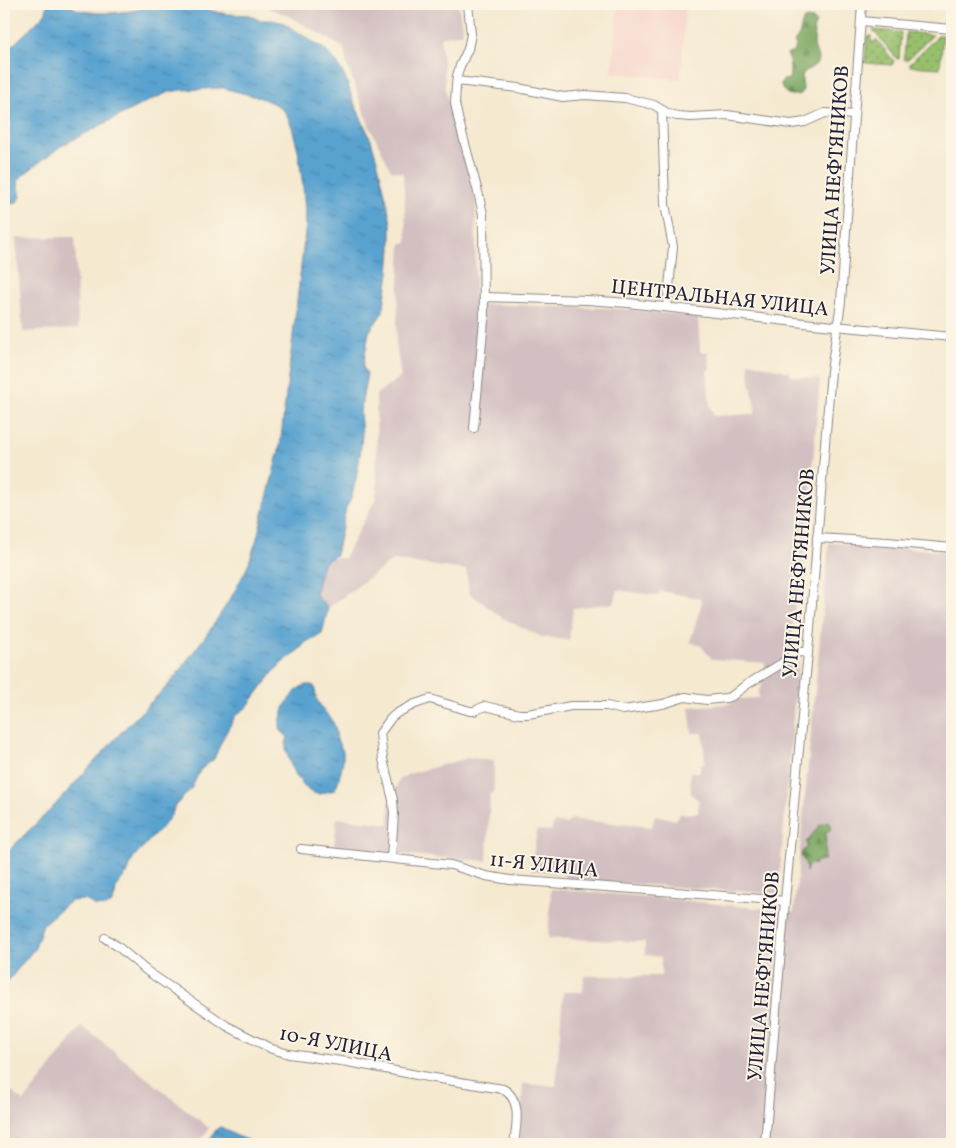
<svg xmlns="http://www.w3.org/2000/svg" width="956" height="1148" viewBox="0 0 956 1148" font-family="Vollkorn,serif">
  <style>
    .built { fill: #f7d1c9 }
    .industrial { fill: #d2bfc1 }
    .grass { fill: url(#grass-dots); stroke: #5d7154 }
    .forest { fill: url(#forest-firs); stroke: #4e644e }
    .water { fill: url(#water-ripples); stroke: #3d6286 }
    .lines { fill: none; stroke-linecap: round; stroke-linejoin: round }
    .minor-casing { stroke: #8c8686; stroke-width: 10 }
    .minor { stroke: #fff; stroke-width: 8 }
    .labels { text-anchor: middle; stroke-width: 4; stroke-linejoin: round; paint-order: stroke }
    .street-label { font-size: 20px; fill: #22223b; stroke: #fcf5e5 }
  </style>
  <defs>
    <pattern id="grass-dots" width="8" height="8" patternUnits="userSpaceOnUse" patternTransform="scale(1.25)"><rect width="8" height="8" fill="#98c06c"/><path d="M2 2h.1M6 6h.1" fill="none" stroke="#7c9c5a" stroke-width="1.8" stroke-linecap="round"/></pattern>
    <pattern id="forest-firs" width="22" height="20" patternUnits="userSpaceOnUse" patternTransform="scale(1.25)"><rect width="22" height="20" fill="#7aa660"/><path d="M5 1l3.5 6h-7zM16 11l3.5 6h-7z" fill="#648750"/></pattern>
    <pattern id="water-ripples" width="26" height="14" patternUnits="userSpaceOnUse" patternTransform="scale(1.25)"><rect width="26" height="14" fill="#58a2d0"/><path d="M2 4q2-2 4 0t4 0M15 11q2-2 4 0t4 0" fill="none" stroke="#4884aa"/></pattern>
  </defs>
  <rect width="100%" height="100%" fill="#fcf5e5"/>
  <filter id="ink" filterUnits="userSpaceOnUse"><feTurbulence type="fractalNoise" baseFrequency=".02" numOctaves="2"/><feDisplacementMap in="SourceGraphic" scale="10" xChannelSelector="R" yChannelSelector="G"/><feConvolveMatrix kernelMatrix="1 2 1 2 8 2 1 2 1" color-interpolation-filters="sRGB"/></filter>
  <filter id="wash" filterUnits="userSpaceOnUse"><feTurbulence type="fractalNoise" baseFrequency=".0096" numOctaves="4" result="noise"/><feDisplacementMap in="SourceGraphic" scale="20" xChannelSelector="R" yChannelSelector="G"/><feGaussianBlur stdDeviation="1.12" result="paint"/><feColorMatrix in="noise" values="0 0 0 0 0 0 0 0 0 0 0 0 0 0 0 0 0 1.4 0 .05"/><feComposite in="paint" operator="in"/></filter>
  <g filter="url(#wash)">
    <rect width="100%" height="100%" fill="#f5e9d0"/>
    <path class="built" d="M618 4H685L681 79 612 73Z"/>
    <g class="industrial">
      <path d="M258 4H458L463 33 440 37 445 80V88L476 201 475 292 477 304 623 309 698 317 700 352H708V358L709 359 710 369 707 370 710 404 714 416 755 414V407L750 381 749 362 790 372V376L820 379 802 592H796L790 650 798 660 778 894 565 879 564 874 531 870 537 830 551 831 554 822 567 824 570 819 652 827 655 815 676 820 680 814 698 813 699 801 691 794 690 772H700V764L705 763 703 733H692L689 707 728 704 737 699 759 698 758 693 764 679 765 663 712 659 701 646 690 642 702 602 699 598 660 591 659 596 618 590 614 603 573 608 569 640 542 637 504 619 469 593 466 570 393 560 328 608 317 597 316 591 323 563 333 558H344L375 500 377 491 376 394 401 377 396 343 401 243H407L403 173 391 170 368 123 346 62 344 48 287 15Z"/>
      <path d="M75 237 78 329 23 332 16 238Z"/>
      <path d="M829 543 891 547 952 552V1144H519L523 1084 556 1086 563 992H583L584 976H661V957L645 955V942L548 938 551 889 649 897 794 912Z"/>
      <path d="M468 758 494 760V793H490L487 861 431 857 334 847 337 818 389 824V803L400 779 409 774Z"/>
      <path d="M82 1026 209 1128 198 1144H4V1129L14 1116 4 1107V1085L24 1102Z"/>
    </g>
    <g class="grass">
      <path d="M873 30 901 32 899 59H897Z"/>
      <path d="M906 32 933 35 906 61 904 59Z"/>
      <path d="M939 35H943L940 68 910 66V63Z"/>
      <path d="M867 36H871V42H876V39L894 61 892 65 865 63Z"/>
    </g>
    <g class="forest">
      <path d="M808 18 813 19 816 23 813 30C816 37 813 43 815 49 816 52 817 54 818 57 818 60 818 61 816 64 812 68 807 69 804 73 797 80 812 96 792 95 788 94 788 95 785 92 782 89 781 86 781 82L784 80 789 79C791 73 790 60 787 54 794 53 795 51 796 45L794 42C803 32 799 27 804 19Z"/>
      <path d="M827 822 830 823 832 827 830 830 826 832C826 842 825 851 824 860L823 861 821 858 820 861H816L815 864 808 865 806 872C806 869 806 866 805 864 802 855 797 855 807 847L806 842 808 840H810V837L812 835 820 825Z"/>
    </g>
    <g class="water">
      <path d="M47 4H70L73 7 78 10 97 13H112L131 11 150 7 170 4 184 5 227 14 249 15 259 20H272L284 23 324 49 337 63 346 79 352 98 371 140 378 164 387 202 391 224V249L389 273 383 312 369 332 363 367 367 374 360 412 362 435 360 455 356 479 351 499 346 508 336 555 323 563 316 591 317 597 328 608 322 634 306 642 300 649 283 662 271 675 247 707 236 715 223 738 214 759 200 770 191 789 175 806 172 814 163 826 133 858 127 874 121 880 116 888 115 896 111 904 106 907 96 906 85 900 70 901 43 924 35 948 4 986V855L54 806 126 727 170 683 210 630 232 596 247 568 256 542 280 446 306 224 303 186 298 150 292 127 285 112 277 105 261 98 223 88 181 90 169 92 144 103 61 146 23 175 18 181 21 197 18 201 13 204 8 202 6 197 4 196V54L43 16 46 12Z"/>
      <path d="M306 685H311L314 686 317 700 324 711 331 718 335 727 337 740 343 751V760L341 771 337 785 334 790 319 794 313 793 309 791 294 774 286 750V744L288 737 281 731 280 727V721L285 706 290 698 299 688Z"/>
      <path d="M220 1127C225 1128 226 1131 231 1133 239 1138 247 1138 254 1144H209C211 1138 214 1130 220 1127Z"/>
    </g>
  </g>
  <g filter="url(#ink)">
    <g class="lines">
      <g class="minor-casing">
        <g id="minor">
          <path d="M468 4 471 34 468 49 460 66 457 76 456 86 455 103 458 118 478 192 483 214 484 320 474 428"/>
          <path d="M861 21 952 29"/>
          <path d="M457 81 518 88 563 97 585 95 625 98 654 105 669 114 677 116 691 117 727 115 791 124 805 122 825 113 854 115"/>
          <path d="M662 110 665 204 673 247 667 307"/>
          <path d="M484 297 587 300 628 303 813 324 952 337"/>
          <path d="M817 538 888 542 952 548"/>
          <path d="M301 849 451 865 486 876 510 880 675 892 785 901"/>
          <path d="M391 858 394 814 393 800 383 759 380 733 391 718 397 713 415 704 430 699 470 711H474L485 706 519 714H528L571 706H607L623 710 663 704 685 697 707 700 726 698 732 696 746 685 781 664 795 653 801 652H808"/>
          <path d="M105 938 117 946 147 971 227 1026 272 1049 289 1054 348 1062 422 1076 503 1089C523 1100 516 1126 514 1144"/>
          <path d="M765 1144 785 901 808 652 831 371 841 302 862 4"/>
        </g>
      </g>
      <use href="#minor" class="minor"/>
    </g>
  </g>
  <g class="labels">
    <g class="street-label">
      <text transform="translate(834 170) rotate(-86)" y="7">УЛИЦА НЕФТЯНИКОВ</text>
      <text transform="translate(720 297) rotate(6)" y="7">ЦЕНТРАЛЬНАЯ УЛИЦА</text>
      <text transform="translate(798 573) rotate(-85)" y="7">УЛИЦА НЕФТЯНИКОВ</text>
      <text transform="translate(544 864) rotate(6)" y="7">11-Я УЛИЦА</text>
      <text transform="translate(763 976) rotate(-85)" y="7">УЛИЦА НЕФТЯНИКОВ</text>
      <text transform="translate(336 1043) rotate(11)" y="7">10-Я УЛИЦА</text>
    </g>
  </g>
  <rect width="956" height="1148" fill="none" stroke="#fcf5e5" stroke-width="20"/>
</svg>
